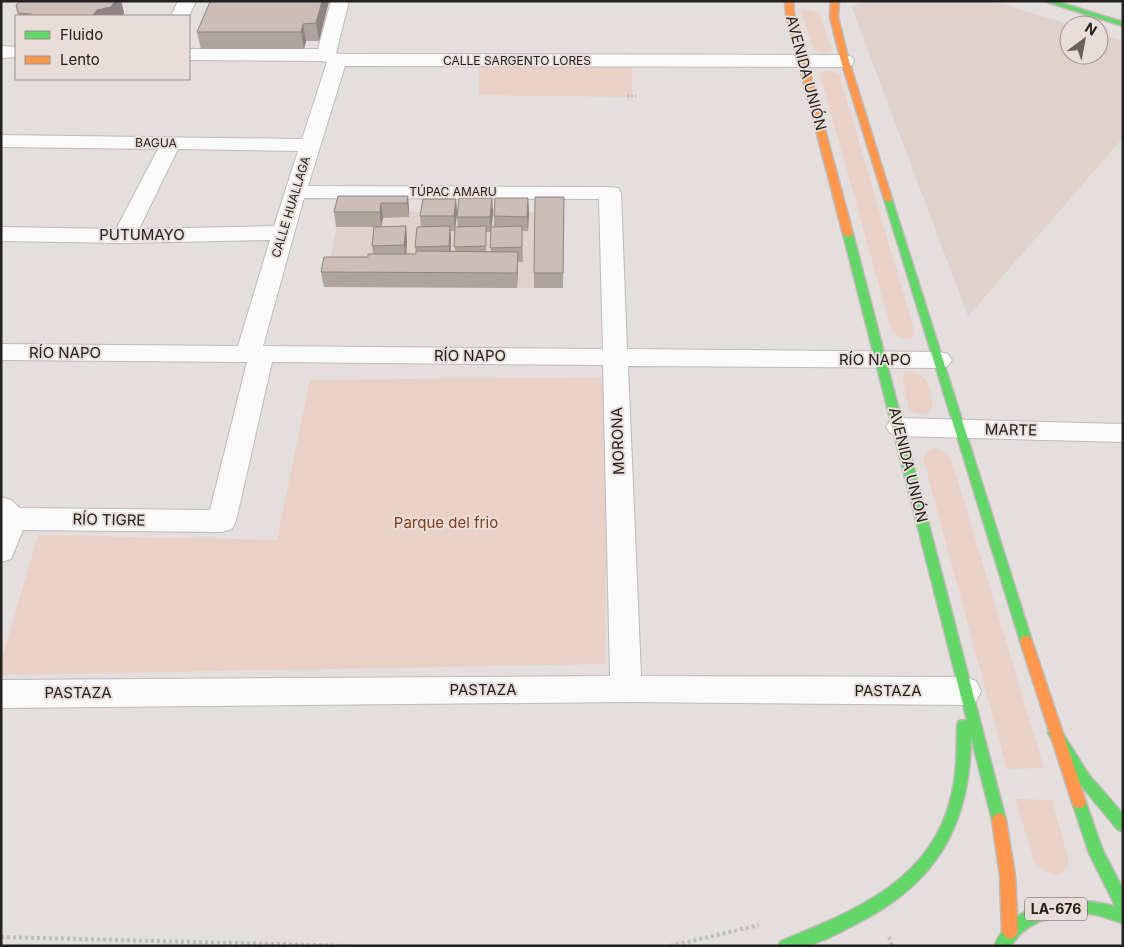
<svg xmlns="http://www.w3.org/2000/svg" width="1124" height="947" viewBox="0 0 1124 947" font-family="Inter,sans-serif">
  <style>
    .built { fill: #dfd2cc }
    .green { fill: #ead1c7 }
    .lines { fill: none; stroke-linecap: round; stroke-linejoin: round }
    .street-casing { stroke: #bfbab9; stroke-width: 2 }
    .fast-casing { stroke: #bfbab9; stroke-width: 3 }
    .slow-casing { stroke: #bfbab9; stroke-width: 3 }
    .path-far1 { stroke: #c0bebd; stroke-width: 2.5; stroke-dasharray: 2 2; stroke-linecap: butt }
    .path { stroke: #c0bebd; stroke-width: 4; stroke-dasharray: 3 3; stroke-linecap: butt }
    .street { fill: #fbfafa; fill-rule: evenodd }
    .fast { fill: #63d668; fill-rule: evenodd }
    .slow { fill: #ff974d; fill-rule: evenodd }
    .wall { fill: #afa39e; fill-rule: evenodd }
    .shaded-wall { fill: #8e8481 }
    .building { fill: #cbbdb8; stroke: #8e8481 }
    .labels { text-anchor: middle; stroke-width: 4; stroke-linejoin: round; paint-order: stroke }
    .far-street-label { font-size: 12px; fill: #24201e; stroke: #e8ddd8 }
    .shield { fill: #e8ddd8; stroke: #5f5956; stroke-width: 1 }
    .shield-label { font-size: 14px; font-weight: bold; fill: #24201e }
    .street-label { font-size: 15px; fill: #24201e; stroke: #e8ddd8 }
    .park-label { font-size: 15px; fill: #813c1a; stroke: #e8ddd8 }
  </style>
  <rect width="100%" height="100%" fill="#e4dedc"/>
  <g class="built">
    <path d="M862 1H993L1071 25H1069V55H1099V34L1123 41V138L968 316 852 8Z"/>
    <path d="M340 211 564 212 563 288 324 287Z"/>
  </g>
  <g class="green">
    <path d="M804 10H810L819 13 832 51 824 53 814 50 801 12Z"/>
    <path d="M632 63V97L479 95V64Z"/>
    <path d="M829 70 839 74 915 333 911 338 904 339 892 332 820 74 823 71Z"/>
    <path d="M912 371C931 377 929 390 933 407 927 417 918 415 909 409L902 377 905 372Z"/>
    <path d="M608 377 605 664 1 675V662L38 535 277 540 310 380Z"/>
    <path d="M934 448 945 452 951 458 1044 768 1007 769 923 458 927 451Z"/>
    <path d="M1015 799 1052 800 1068 858V868L1058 876 1046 872 1035 863Z"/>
  </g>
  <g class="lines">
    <g class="street-casing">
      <g id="street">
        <path d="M178 1H196L189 16H171Z"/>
        <path d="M331 1H349L336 53 340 54 845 55 852 57 854 61 852 65 845 67 345 66 308 186 610 187 618 188 621 193 627 349 939 352 948 354 952 360 948 366 939 368 628 366 641 676 965 677 976 681 981 691 976 701 965 705 626 702 1 708V680L610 676 603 365 272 362 236 521 232 529 222 532 23 530 11 559 1 562V497L11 500 20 508 210 510 247 362 1 360V344L238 346 270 240 124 243 1 241V227L116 229 158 149 1 147V135L302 139 327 62 323 61 189 60V49H318ZM178 149 298 151 274 226 139 229ZM304 198 599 199 603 349 263 346Z"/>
        <path d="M1 46 16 47V57L1 58Z"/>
        <path d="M899 418 1123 424V442L899 436 890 433 886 427 890 421Z"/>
      </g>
    </g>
    <g class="fast-casing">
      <g id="fast">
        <path d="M1044 1H1055L1123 22V26Z"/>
        <path d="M888 196 892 199 1032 641 1030 645 1026 646 1022 645 1020 641 884 199Z"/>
        <path d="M848 231 853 234 1006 820 1004 825 999 827 994 825 992 820 971 737C970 825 937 883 858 923 844 930 820 944 805 946 796 947 787 946 778 946L781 941C852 912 931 882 951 797 957 774 957 749 957 725L959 721 967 720 843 234Z"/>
        <path d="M1055 727 1060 729 1089 775 1123 814V831L1118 830 1079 783 1048 733 1050 729Z"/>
        <path d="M1079 796 1084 797 1103 851 1123 889V923C1114 921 1105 917 1097 915 1067 910 1027 918 1011 946H994C1014 899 1073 894 1116 907L1089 853 1072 802 1074 797Z"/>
      </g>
    </g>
    <g class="slow-casing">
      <g id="slow">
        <path d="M785 1H793L794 14 853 234 851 236 848 237 843 234 786 14Z"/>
        <path d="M831 1H839L838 17 849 61 892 199 891 201 888 202 884 199 841 61 830 17Z"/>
        <path d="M1026 636 1030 637 1032 641 1086 802 1084 807 1079 808 1074 807 1072 802 1020 641 1022 637Z"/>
        <path d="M999 813 1004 815 1006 820 1015 876 1018 932 1015 937 1010 939 1005 937 1002 932 1000 876 992 820 994 815Z"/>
      </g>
    </g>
    <path class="path-far1" d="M627 96H636"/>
    <g class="path">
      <path d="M1 937 351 946"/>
      <path d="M889 937 892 946"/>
      <path d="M670 946 759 925"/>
    </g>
    <use href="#street" class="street"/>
    <use href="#fast" class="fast"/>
    <use href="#slow" class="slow"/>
  </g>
  <g class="wall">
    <path d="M20 1H121L124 13 122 16H19L18 13Z"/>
    <path d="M329 1 319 41H306L304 49H201L197 32 216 2Z"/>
    <path d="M408 196 409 211V217L383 218 381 227H336L334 212Z"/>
    <path d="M564 197 563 288H534V273Z"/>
    <path d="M492 198 493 213 491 227H494V216L528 198 529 213 528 231H522L523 262H518L517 288 324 287 321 272 368 257 373 254 372 246 406 226 407 241 406 254H416L415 247 421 227 420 216 456 199 457 213 455 227H458L457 217ZM450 231H454L455 251H451V241ZM486 232H491V251H486Z"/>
  </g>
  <g class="shaded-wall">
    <path d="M115 1H121L124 13 122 16H92L97 10Z"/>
    <path d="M322 1H329L319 41 316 23Z"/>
    <path d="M303 24 306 41 304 49 301 32Z"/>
    <path d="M408 196 409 211V217L407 203Z"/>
    <path d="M492 198 493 213 491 232 490 217Z"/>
    <path d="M528 198 529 213 528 231 527 217Z"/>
    <path d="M456 199 457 213 455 231 454 216Z"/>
    <path d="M381 203 383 218 381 227 380 212Z"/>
    <path d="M406 226 407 241 406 260 404 245Z"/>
    <path d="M450 226 451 241 450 261 449 246Z"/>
    <path d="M518 252V267L517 288V273Z"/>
  </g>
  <g class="building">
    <path d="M20 1H115L111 7 97 10 92 16H33L31 14 18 13 16 5Z"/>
    <path d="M217 1H322L316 23 303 24 301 32H197L210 2Z"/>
    <path d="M338 196H408L407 203H381L380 212H334Z"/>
    <path d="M535 197H564L563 273H534Z"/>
    <path d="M459 198H492L490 217H457Z"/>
    <path d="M495 198H528L527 217 494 216Z"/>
    <path d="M423 199H456L454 216H420Z"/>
    <path d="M406 226 404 245 372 246 374 227Z"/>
    <path d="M450 226 449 246 415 247 417 227Z"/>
    <path d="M486 226V246L454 247 455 227Z"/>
    <path d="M522 226V247L490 248 491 227Z"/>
    <path d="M416 251 518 252 517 273 321 272 324 257H368V254H416Z"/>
  </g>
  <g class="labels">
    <g class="far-street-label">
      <text x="517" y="65">CALLE SARGENTO LORES</text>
      <text transform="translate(156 143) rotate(1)" y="4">BAGUA</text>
      <text x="453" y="196">TÚPAC AMARU</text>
      <text transform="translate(291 207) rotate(-73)" y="4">CALLE HUALLAGA</text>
    </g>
    <rect class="shield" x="1025" y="897.5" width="62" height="23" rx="4"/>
    <g class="shield-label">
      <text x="1056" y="914">LA-676</text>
    </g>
    <g class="street-label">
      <text transform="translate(806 73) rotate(75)" y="5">AVENIDA UNIÓN</text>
      <text x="142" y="240">PUTUMAYO</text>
      <text x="65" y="358">RÍO NAPO</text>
      <text x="470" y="361">RÍO NAPO</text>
      <text x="875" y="365">RÍO NAPO</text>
      <text transform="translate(1011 430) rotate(1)" y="5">MARTE</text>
      <text transform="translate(618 441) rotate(-92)" y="5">MORONA</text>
      <text transform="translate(908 465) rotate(76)" y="5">AVENIDA UNIÓN</text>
      <text transform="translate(109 520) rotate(1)" y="5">RÍO TIGRE</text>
      <text x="483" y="695">PASTAZA</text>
      <text x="888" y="696">PASTAZA</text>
      <text x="78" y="698">PASTAZA</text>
    </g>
    <g class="park-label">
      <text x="446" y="528">Parque del frio</text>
    </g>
  </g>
  <rect width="1124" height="947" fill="none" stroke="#24201e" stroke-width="5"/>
  <rect x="15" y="15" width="175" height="65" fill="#e8ddd8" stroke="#9a918e"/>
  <rect x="25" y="31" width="25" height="8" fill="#63d668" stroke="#9a918e"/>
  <text x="60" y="40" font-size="15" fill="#24201e">Fluido</text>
  <rect x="25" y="56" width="25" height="8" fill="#ff974d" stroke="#9a918e"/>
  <text x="60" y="65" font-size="15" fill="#24201e">Lento</text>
  <g transform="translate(1084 40) rotate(32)"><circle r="24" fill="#e8ddd8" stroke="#9a918e"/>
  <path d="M0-4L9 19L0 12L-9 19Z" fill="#676260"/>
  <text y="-8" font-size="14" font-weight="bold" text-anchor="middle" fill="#24201e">N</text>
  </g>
</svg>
